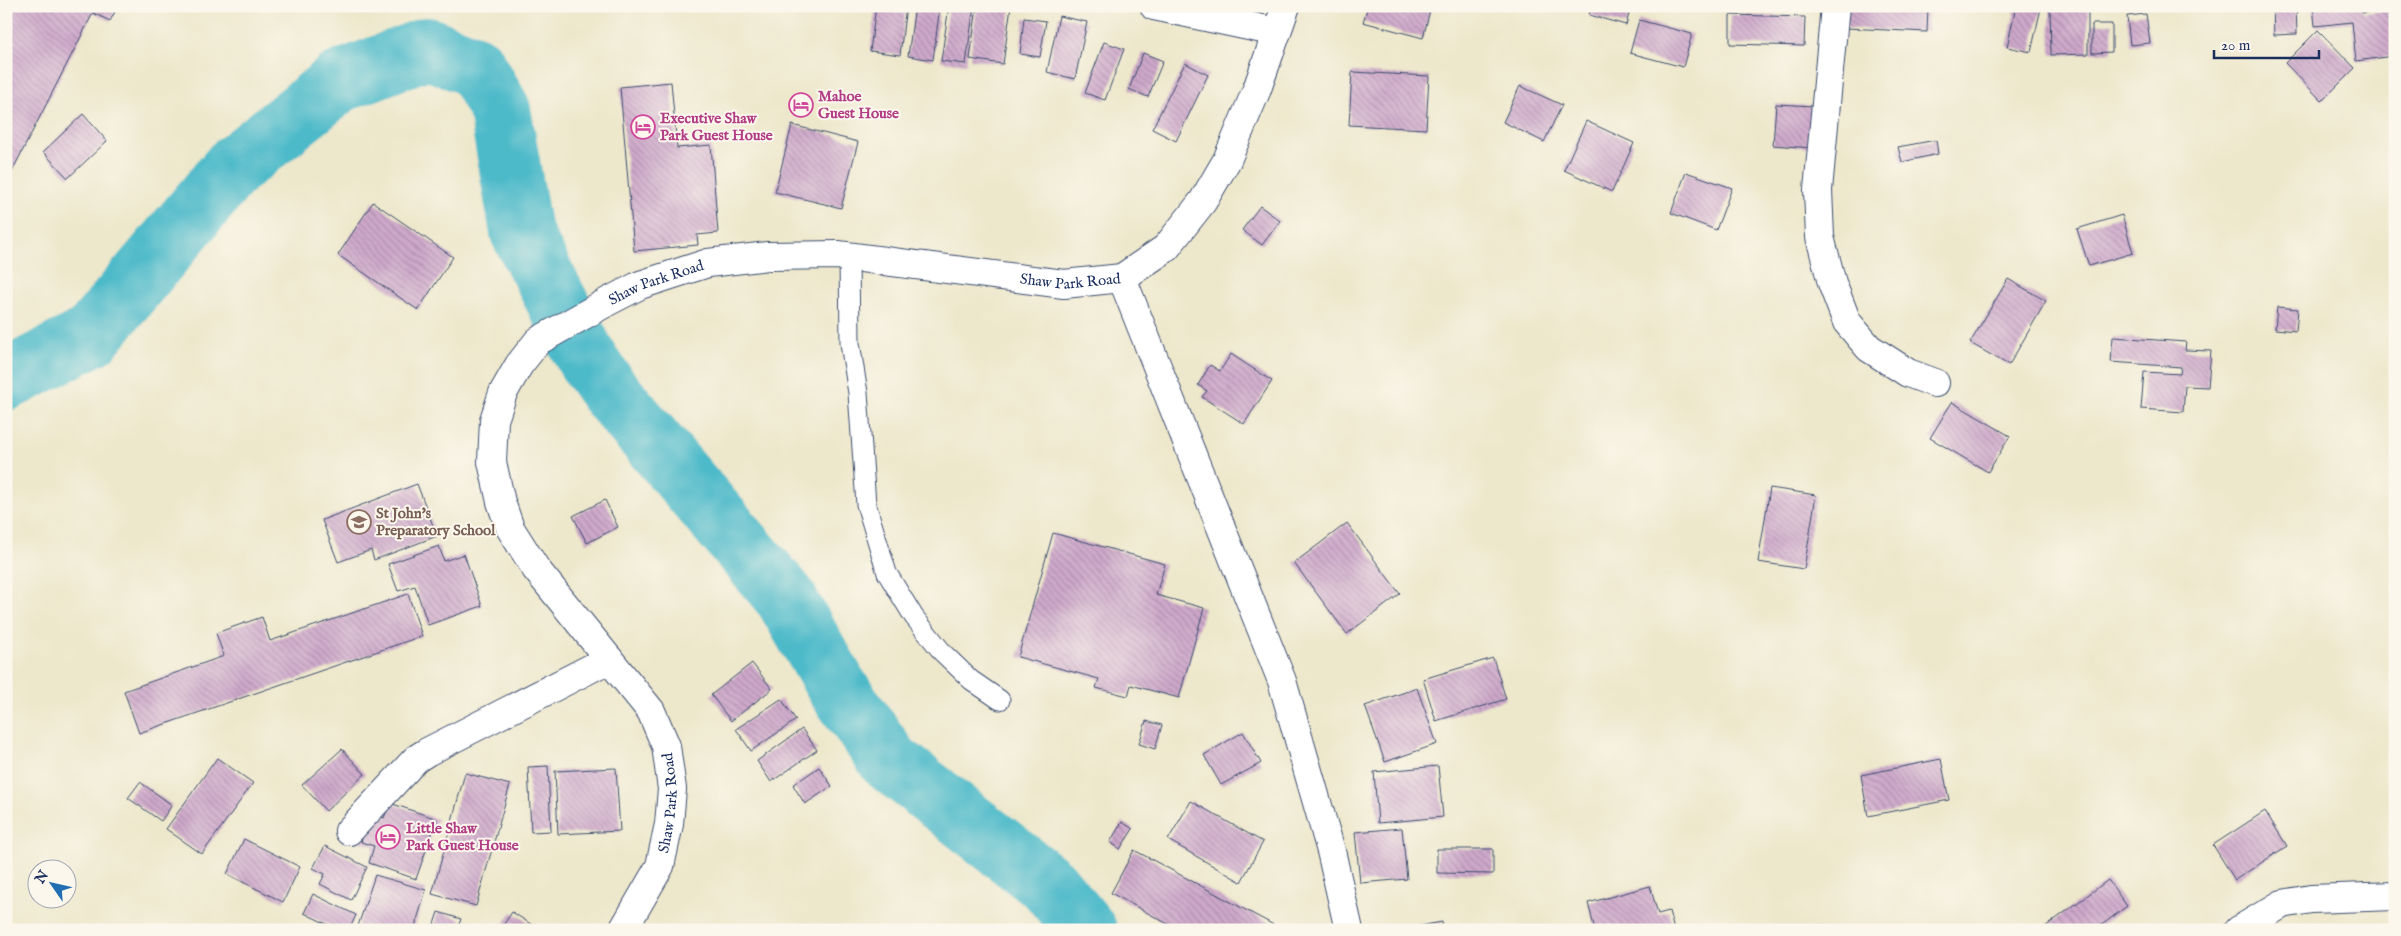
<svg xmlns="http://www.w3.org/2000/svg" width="2401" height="936" viewBox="0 0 2401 936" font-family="'IM FELL English',serif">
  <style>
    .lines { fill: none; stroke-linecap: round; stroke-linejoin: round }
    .river { stroke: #4ebac9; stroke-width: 62 }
    .building { fill: url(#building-back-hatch) }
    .service-casing { stroke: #3a4b6e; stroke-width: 21 }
    .minor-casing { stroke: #3a4b6e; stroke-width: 30 }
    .tertiary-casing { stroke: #3a4b6e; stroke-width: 30 }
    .service { stroke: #fff; stroke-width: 19 }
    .minor { stroke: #fff; stroke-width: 28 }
    .tertiary { stroke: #fff; stroke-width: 28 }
    .labels { text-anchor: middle; stroke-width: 4; stroke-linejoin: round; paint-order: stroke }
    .hotel-label { font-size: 15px; font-weight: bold; fill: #b23c85; stroke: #fbf7ec; text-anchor: start }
    .street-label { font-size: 15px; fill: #1b2f5e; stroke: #fbf7ec }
    .education-label { font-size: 15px; font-weight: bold; fill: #785e54; stroke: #fbf7ec; text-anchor: start }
  </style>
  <defs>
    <pattern id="building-back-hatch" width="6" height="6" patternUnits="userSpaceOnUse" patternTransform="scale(1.25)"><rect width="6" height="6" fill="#cfa9cb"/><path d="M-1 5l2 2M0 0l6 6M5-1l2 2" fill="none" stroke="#a78aa8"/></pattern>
  </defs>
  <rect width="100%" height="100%" fill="#fbf7ec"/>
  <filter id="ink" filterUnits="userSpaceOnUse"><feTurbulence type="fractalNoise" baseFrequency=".02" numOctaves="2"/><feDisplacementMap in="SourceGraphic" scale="10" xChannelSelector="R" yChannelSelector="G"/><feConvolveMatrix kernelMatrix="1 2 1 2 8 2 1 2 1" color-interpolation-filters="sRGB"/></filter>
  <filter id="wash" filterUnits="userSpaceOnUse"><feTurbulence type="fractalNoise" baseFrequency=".0096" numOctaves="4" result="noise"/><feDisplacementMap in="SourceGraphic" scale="20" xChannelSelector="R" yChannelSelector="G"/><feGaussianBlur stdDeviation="1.12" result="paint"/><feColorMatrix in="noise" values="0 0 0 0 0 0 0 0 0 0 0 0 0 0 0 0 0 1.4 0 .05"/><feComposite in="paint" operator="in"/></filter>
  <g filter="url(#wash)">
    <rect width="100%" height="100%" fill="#ede7cb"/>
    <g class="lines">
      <path class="river" d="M6 380 91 336 233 167 339 82 427 48 476 67 500 110 521 232 588 361 609 391 785 597 837 687 889 761 1049 885 1086 930"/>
    </g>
    <g id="blocks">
      <g class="building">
        <path d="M6 6H118L110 21 93 13 6 183Z"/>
        <path d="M876 6H906L900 55 870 51Z"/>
        <path d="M915 6H940L933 60 908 56Z"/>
        <path d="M949 6H974L966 64 941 61Z"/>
        <path d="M977 6H1011L1003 64 970 59Z"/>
        <path d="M1368 6H1431L1423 38 1363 22Z"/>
        <path d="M1592 6H1631L1626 25 1589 15Z"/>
        <path d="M1848 6H1928L1927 32 1846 28Z"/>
        <path d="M2016 6 2041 8 2031 52 2007 47Z"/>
        <path d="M2050 6H2088V54L2051 55Z"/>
        <path d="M2273 6H2296L2297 34 2274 35Z"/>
        <path d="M2313 6H2361L2362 13 2388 10 2393 56 2356 61 2352 22 2315 26Z"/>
        <path d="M2146 14 2150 43 2130 45 2127 16Z"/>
        <path d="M1730 15 1805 17 1804 46 1730 44Z"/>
        <path d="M1059 16 1087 22 1075 79 1047 72Z"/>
        <path d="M1024 18 1046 21 1040 57 1020 54Z"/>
        <path d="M1639 20 1692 34 1683 67 1630 53Z"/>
        <path d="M2092 24H2112V52L2092 53Z"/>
        <path d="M2318 30 2355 68 2322 101 2285 63Z"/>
        <path d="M1104 42 1124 49 1105 100 1085 93Z"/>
        <path d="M1143 53 1163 61 1148 97 1129 89Z"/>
        <path d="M1185 63 1208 75 1176 141 1152 129Z"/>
        <path d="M1352 72 1429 76 1426 129 1349 125Z"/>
        <path d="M671 82 677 148 711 145 718 233 697 235 698 245 634 251 620 87Z"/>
        <path d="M1520 86 1562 105 1544 142 1503 122Z"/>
        <path d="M1776 104 1814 106 1812 148 1773 145Z"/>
        <path d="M83 114 107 141 68 178 43 152Z"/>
        <path d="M1586 121 1634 143 1612 192 1564 170Z"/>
        <path d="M792 125 858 142 841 208 775 192Z"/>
        <path d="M1936 140 1938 154 1902 162 1898 147Z"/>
        <path d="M1686 172 1732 188 1716 230 1671 213Z"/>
        <path d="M373 202 453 257 418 310 338 255Z"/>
        <path d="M1260 206 1280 221 1262 245 1242 230Z"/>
        <path d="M2122 215 2133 253 2089 266 2077 229Z"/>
        <path d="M2008 279 2046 301 2009 365 1970 343Z"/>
        <path d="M2277 307 2298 309 2296 331 2275 329Z"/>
        <path d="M2113 337 2186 342 2185 350 2211 351 2208 387 2185 386 2183 412 2141 409 2144 372 2180 374 2181 367 2111 362Z"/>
        <path d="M1231 354 1272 381 1244 424 1202 397 1207 391 1198 385 1210 365 1220 371Z"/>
        <path d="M1952 402 2010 436 1988 472 1930 438Z"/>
        <path d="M417 484 437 536 374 560 371 550 338 562 322 520Z"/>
        <path d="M1770 488 1816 495 1804 569 1758 562Z"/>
        <path d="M605 500 618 527 587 543 573 516Z"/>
        <path d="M1347 523 1400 594 1347 634 1294 563Z"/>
        <path d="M1053 533 1165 564 1156 595 1204 608 1179 698 1131 685 1128 696 1096 688 1099 679 1018 657Z"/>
        <path d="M439 546 444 561 464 554 482 606 428 625 415 586 398 591 388 564Z"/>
        <path d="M408 594 422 636 139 733 124 691 224 656 216 633 262 617 270 641Z"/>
        <path d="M1493 658 1506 699 1436 721 1423 679Z"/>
        <path d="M752 663 772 689 731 721 711 695Z"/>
        <path d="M1417 688 1437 744 1385 762 1365 706Z"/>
        <path d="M781 699 796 720 751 751 736 729Z"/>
        <path d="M1146 721 1162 725 1155 749 1139 744Z"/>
        <path d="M802 729 817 750 771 782 757 761Z"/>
        <path d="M1243 732 1261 763 1221 785 1204 755Z"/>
        <path d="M342 749 365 774 326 811 302 785Z"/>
        <path d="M217 758 253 783 202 854 166 829Z"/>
        <path d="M1941 759 1949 800 1868 816 1861 775Z"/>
        <path d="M548 766 551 831 531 832 528 767Z"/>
        <path d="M1438 766 1443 817 1378 823 1374 772Z"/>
        <path d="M819 767 832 786 805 804 793 785Z"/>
        <path d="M616 768 620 831 558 834 555 771Z"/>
        <path d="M465 773 510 785 476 906 432 894Z"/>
        <path d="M140 782 172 805 161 821 128 798Z"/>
        <path d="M1191 801 1263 842 1241 882 1168 840Z"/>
        <path d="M390 803 437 819 416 879 369 863 374 846 361 842 370 813 384 818Z"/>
        <path d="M2265 811 2287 846 2235 880 2213 845Z"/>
        <path d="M1122 822 1133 829 1120 849 1110 842Z"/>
        <path d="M1402 828 1407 879 1360 883 1355 832Z"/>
        <path d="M244 839 300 867 283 902 227 874Z"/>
        <path d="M325 846 367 867 351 900 320 884 325 874 313 868Z"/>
        <path d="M1437 849H1493V874L1437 873Z"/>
        <path d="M1134 850 1283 930H1179L1111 893Z"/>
        <path d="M375 875 426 890 414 930 357 929Z"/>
        <path d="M2108 880 2127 906 2095 930H2047L2045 927Z"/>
        <path d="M1650 886 1658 914 1669 911 1674 930H1595L1588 903Z"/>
        <path d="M313 894 356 915 349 930H339L304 913Z"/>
        <path d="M438 912 461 919 457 930H432Z"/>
        <path d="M512 912 540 930H500Z"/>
        <path d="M1442 922 1443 930H1403V929Z"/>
      </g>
    </g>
  </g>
  <g filter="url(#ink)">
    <use href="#blocks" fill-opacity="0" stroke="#3a4b6e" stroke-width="1"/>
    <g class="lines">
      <g class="service-casing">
        <path id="service" d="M849 256 850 343 858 393 866 504 887 573 914 617 943 653 971 680 1000 700"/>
      </g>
      <g class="minor-casing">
        <g id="minor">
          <path d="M1154 6 1277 32"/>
          <path d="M1835 6 1818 190 1820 237 1832 283 1847 322 1869 348 1908 373 1935 383"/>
          <path d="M349 831 416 759 427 752 609 659"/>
          <path id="s1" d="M623 930 660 866 669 824 672 789 666 746 651 711 536 569 510 528 501 502 492 462 494 420 503 393 519 365 538 341 609 301 640 285 708 263 768 256 838 255 1064 284 1122 278"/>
          <path d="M2239 930 2282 904 2311 899 2395 896"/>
        </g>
      </g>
      <g class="tertiary-casing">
        <path id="tertiary" d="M1286 6 1257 89 1227 160 1203 201 1166 248 1122 278 1282 681 1331 851 1349 930"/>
      </g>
      <use href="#service" class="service"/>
      <use href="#minor" class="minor"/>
      <use href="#tertiary" class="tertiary"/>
    </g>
  </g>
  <defs>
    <g id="hotel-ring" transform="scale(1.25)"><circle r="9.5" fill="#fbf7ec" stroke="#d1479c" stroke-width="1.5"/><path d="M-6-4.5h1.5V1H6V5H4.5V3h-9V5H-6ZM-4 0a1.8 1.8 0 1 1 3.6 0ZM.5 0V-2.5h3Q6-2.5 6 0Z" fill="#d1479c"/></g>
    <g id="school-ring" transform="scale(1.25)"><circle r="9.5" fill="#fbf7ec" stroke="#8d6e63" stroke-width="1.5"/><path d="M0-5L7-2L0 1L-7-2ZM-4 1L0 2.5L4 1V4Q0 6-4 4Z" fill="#8d6e63"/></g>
  </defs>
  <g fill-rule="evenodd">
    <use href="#hotel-ring" x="801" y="105"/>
    <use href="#hotel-ring" x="643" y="127"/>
    <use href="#school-ring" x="359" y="522"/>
    <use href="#hotel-ring" x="388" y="837"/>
  </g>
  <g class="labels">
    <g class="hotel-label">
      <text x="818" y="101">Mahoe<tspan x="818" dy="17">Guest House</tspan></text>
      <text x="660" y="123">Executive Shaw<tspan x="660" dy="17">Park Guest House</tspan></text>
      <text x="406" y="833">Little Shaw<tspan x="406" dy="17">Park Guest House</tspan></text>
    </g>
    <g class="street-label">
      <text dy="5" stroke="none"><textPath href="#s1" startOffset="1219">Shaw Park Road</textPath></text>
      <text dy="5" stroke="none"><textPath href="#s1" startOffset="799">Shaw Park Road</textPath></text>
      <text dy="5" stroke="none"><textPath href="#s1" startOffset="138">Shaw Park Road</textPath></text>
    </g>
    <g class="education-label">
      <text x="376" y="518">St John's<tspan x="376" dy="17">Preparatory School</tspan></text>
    </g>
  </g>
  <rect width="2401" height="936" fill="none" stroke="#fbf7ec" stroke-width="25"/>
  <g transform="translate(52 884) rotate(304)"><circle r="24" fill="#fbf7ec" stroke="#a1a7b3"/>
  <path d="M0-4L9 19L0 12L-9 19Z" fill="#1f6fb2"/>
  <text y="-8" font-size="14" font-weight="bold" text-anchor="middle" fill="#1b2f5e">N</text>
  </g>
  <path d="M2214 50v8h105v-8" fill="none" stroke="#1b2f5e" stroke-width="2.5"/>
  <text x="2221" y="50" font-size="15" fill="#1b2f5e" stroke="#fbf7ec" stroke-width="4" paint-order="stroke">20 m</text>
</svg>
